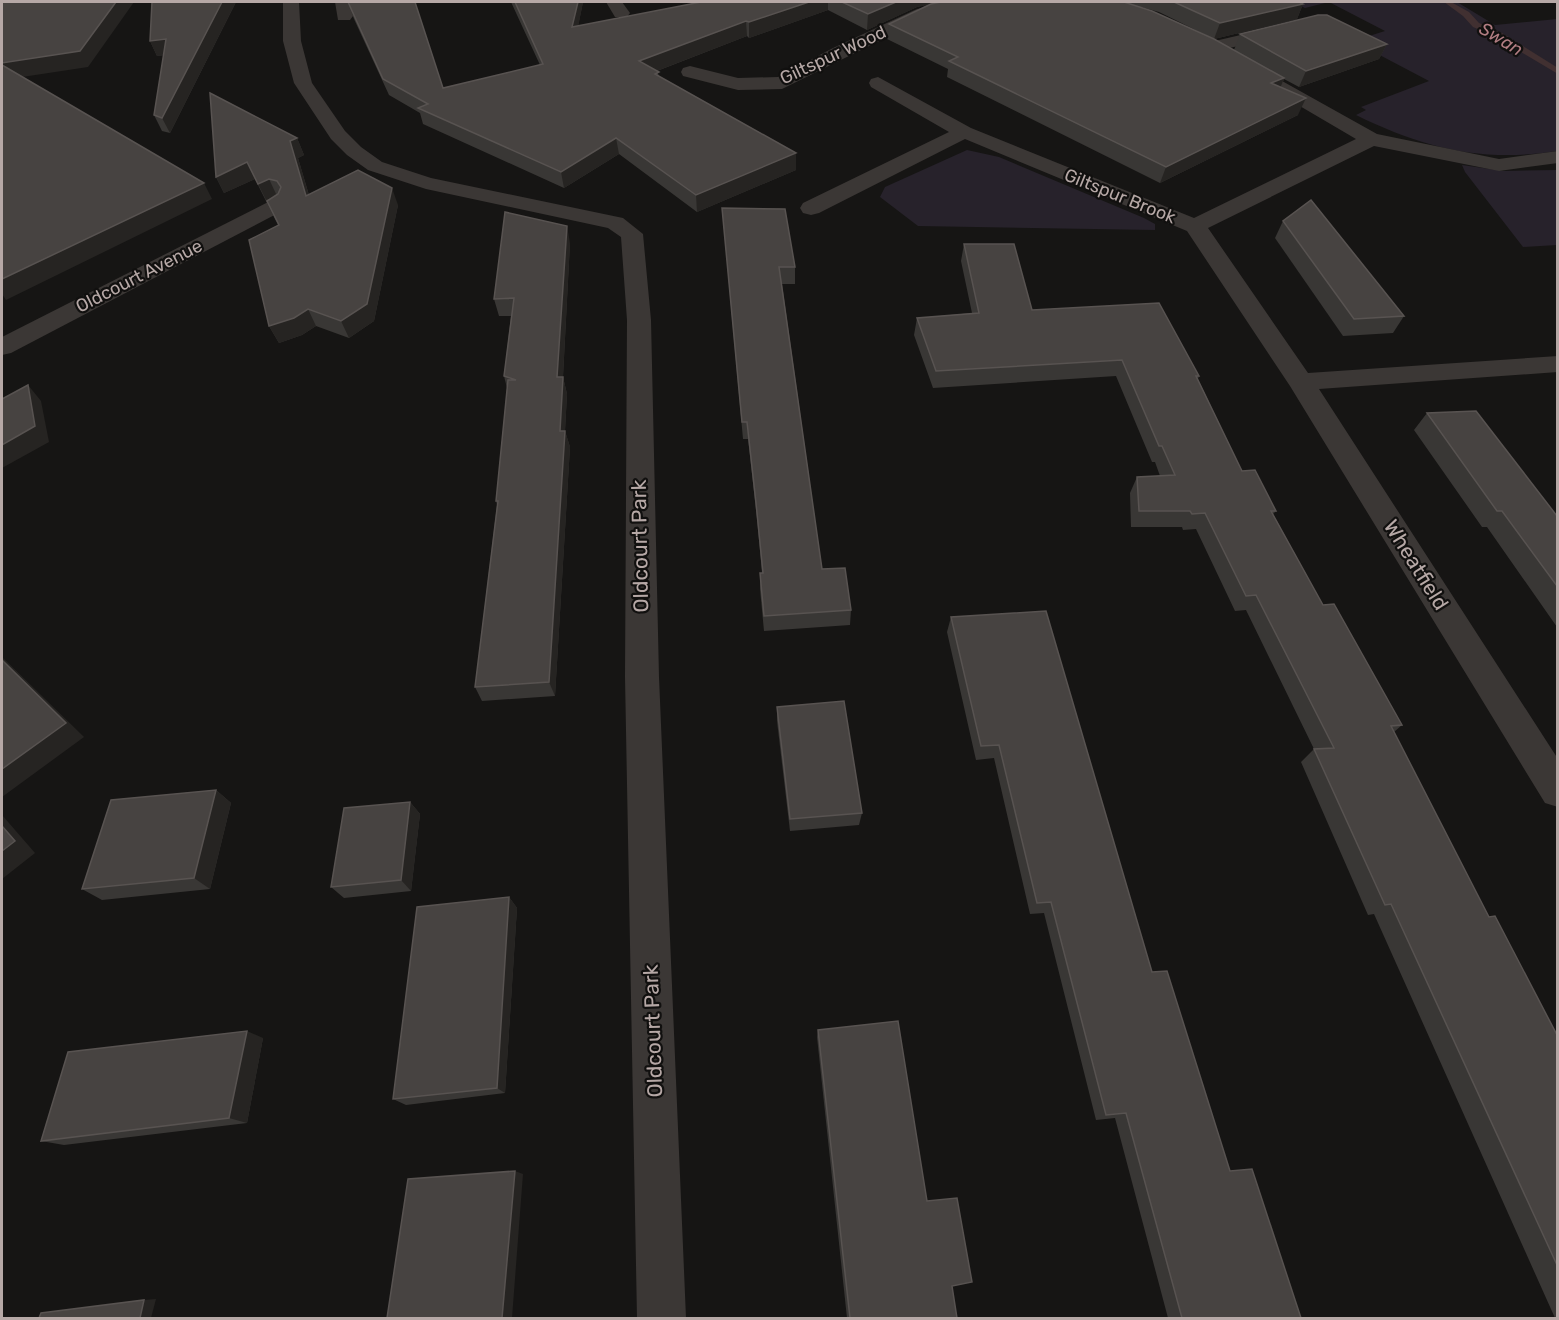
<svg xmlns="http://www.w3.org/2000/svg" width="1559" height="1320" viewBox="0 0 1559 1320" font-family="Rubik,sans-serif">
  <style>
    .green { fill: #27222b }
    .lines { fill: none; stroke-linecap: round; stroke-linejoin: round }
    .stream { fill: #413031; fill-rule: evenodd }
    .minor { fill: #3b3735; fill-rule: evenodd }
    .wall { fill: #393735 }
    .shaded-wall { fill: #262422 }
    .building { fill: #474341; stroke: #585351; stroke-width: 1.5 }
    .labels { text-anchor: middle; stroke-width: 4.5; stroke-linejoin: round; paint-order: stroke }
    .far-water-label { font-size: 18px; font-style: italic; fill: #b17d82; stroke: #11100f }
    .far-street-label { font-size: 18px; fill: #b6a8a6; stroke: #11100f }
    .street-label { font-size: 21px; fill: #b6a8a6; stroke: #11100f }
  </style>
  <rect width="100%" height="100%" fill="#161514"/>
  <g class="green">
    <path d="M1293 2H1457L1495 25 1557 19V151C1482 163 1423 148 1356 115L1366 110 1361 107 1429 81 1353 41 1385 31 1329 2 1305 8Z"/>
    <path d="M967 150 999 157 1144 218 1155 224V230L918 226 880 197 885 187Z"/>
    <path d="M1462 165 1504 171 1557 170V245L1523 247 1465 172Z"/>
  </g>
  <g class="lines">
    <path class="stream" d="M1444 2H1451L1469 12 1479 23 1502 33 1558 68V74L1496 37 1473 27 1463 16Z"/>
    <g class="minor">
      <path d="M283 2H299L301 41 312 83 345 131 361 147 382 162 431 178 623 218 643 234 651 320 659 677 686 1318H637L625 677 627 320 621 237 608 228 426 189 368 170 347 155 331 139 294 83 283 41Z"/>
      <path d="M335 2H351L353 16 350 20H338Z"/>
      <path d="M606 2H622L630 13 627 17H615Z"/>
      <path d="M953 2H982L980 6 928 17 782 89 738 90 683 76 681 72 683 68 690 66 738 78 778 77 833 48 917 9Z"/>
      <path d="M1280 26 1286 27 1289 31 1286 35 1212 52 1206 51 1203 47 1206 43Z"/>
      <path d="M1266 72 1377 134 1499 159 1558 151V163L1499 171 1374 146 1208 228 1308 373 1558 356V372L1319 389 1558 759V807L1545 803 1290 386 1187 231 965 139 819 213 811 215 803 213 800 208 803 203 949 132 871 87 869 83 871 79 878 77 971 128 1194 218 1356 139 1259 82 1257 78 1259 74Z"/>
      <path d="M276 198 284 200 287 205 284 210 11 353 2 355V337Z"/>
    </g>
  </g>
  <g class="wall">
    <path d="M152 2H236L170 133 162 131 154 115 164 55 157 56 150 41Z"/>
    <path d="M511 2H583L578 26 691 4 689 2H1299L1303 4 1297 19 1214 39 1159 12 1141 7 1234 50 1240 34 1387 44 1379 59 1299 87 1284 79 1281 87 1298 115 1160 183 947 77 948 69 887 39 889 24 929 4 917 7 867 30 828 10 749 38 747 36 657 71 659 76 796 170 697 212 619 154 564 188 423 124 420 113 389 95 354 19 348 3 443 88 540 65Z"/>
    <path d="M297 138 304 155 298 158 309 195 398 205 374 321 349 338 316 326 302 335 279 343 269 326 278 225 255 179 224 193 216 177Z"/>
    <path d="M722 208 795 267V284H782L822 569 851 610 850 625 764 631 760 589V573H762L757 519 748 439H743Z"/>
    <path d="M1283 221 1404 316 1393 333 1343 336 1275 238Z"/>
    <path d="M570 243 563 377 567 394 565 431 570 447 555 696 482 701 475 687 497 505 496 501 507 388 504 376 511 316H499L494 299Z"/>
    <path d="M964 244 1032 310 1199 376 1198 379 1242 471 1276 511 1273 514 1323 605 1402 725 1394 732 1489 917 1557 1035V1318H1555L1374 914 1368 915 1301 762 1314 749 1246 610 1235 611 1196 529 1183 530 1182 527H1131L1130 493 1137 477 1160 476 1155 462H1152L1116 376 933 388 914 335 917 318 972 313 961 261Z"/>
    <path d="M1427 413 1557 516V627L1487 527H1482L1414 430Z"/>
    <path d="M951 617 1152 972 1230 1171 1301 1318H1168L1115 1118 1096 1120 1044 913 1030 914 994 758 976 760 947 632Z"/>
    <path d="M777 707 862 813 859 825 790 831 777 721Z"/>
    <path d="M216 790 231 803 210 889 102 900 82 889Z"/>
    <path d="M410 802 420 814 411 891 344 898 331 887Z"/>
    <path d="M509 897 517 908 505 1093 406 1105 393 1099Z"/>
    <path d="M818 1030 927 1201 952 1286 957 1318H847L817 1037Z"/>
    <path d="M263 1038 247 1123 64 1145 41 1141Z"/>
  </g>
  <g class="shaded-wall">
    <path d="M116 2H134L88 67 9 79 2 67V63Z"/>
    <path d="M222 2H236L170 133 162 118Z"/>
    <path d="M578 2H583L575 43 572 27Z"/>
    <path d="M809 2H828V10L749 38V22Z"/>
    <path d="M896 2H944L917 7 867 30 868 14Z"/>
    <path d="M1303 4 1297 19 1214 39 1220 23Z"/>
    <path d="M746 21 747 36 641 77 639 61Z"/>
    <path d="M166 39 174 54 157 56 150 41Z"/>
    <path d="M1387 44 1379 59 1299 87 1306 71Z"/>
    <path d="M1284 78 1278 94 1271 83Z"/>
    <path d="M1306 98 1298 115 1160 183 1166 167Z"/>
    <path d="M297 138 304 155 298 158 314 213 306 196 290 141Z"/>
    <path d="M616 138 619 154 564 188 561 172Z"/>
    <path d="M796 153V170L697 212 696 195Z"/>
    <path d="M247 162 255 179 224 193 216 177Z"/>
    <path d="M269 179 277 196 266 200 258 184Z"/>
    <path d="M204 183 212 199 6 300 2 294V279Z"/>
    <path d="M392 188 398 205 374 321 349 338 341 321Z"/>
    <path d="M567 226 570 243 562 394 557 377Z"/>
    <path d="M308 309 316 326 302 335 279 343 269 326Z"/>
    <path d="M563 377 567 394 564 448 560 431Z"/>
    <path d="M28 385 41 401 49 442 2 468V445Z"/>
    <path d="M565 431 570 447 555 696 549 682Z"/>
    <path d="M2 657 84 737 2 797Z"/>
    <path d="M216 790 231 803 210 889 194 878Z"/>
    <path d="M410 802 420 814 411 891 401 880Z"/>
    <path d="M2 815 35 853 2 879Z"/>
    <path d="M509 897 517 908 505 1093 497 1088Z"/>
    <path d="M247 1031 263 1038 247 1123 229 1118Z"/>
    <path d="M515 1171 523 1174 512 1318H502Z"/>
    <path d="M156 1299 151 1318H140L144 1300Z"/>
  </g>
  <g class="building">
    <path d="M2 2H116L80 51 2 63Z"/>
    <path d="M152 2H222L162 118 154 115 166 39 150 41Z"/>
    <path d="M348 2H415L443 88 543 64 515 2H578L572 27 701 2H809L749 22 746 21 639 61 659 72 655 74 796 153 696 195 616 138 561 172 418 108 428 104 383 79Z"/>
    <path d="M842 2H896L868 14Z"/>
    <path d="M941 2H1124L1152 11 1214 39 1284 78 1271 83 1306 98 1166 167 949 61 958 57 889 24 931 4Z"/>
    <path d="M1174 2H1299L1303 4 1220 23Z"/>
    <path d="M1318 15H1327L1387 44 1306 71 1240 34Z"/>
    <path d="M2 65 204 183 2 279Z"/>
    <path d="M210 93 297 138 290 141 306 196 358 170 392 188 367 304 341 321 308 309 294 318 269 326 249 240 279 225 267 201 278 194 281 187 277 181 269 179 258 184 247 162 216 177Z"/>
    <path d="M1311 200 1404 316 1354 319 1283 221Z"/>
    <path d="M722 208 785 209 795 267H779L822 569 845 568 851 610 764 616 760 573H763L756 503 747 422H742Z"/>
    <path d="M505 212 567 226 557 377H563L560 431H565L549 682 475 687 498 501H496L508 380H516L504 376 514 298 494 299Z"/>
    <path d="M964 244H1014L1032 310 1159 303 1199 376H1196L1242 471 1255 470 1276 511H1271L1323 605 1334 604 1402 725 1391 726 1489 917 1495 916 1557 1035V1265L1391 904 1385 905 1314 749 1334 748 1256 595 1246 596 1205 513 1192 514 1190 511H1139L1137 477 1175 475 1162 446H1159L1122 360 936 371 917 318 979 313Z"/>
    <path d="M28 385 35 426 2 445V399Z"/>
    <path d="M1476 411 1557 516V586L1502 511H1497L1427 413Z"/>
    <path d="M1046 611 1152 972 1167 971 1230 1171 1252 1169 1301 1318H1182L1126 1113 1106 1115 1051 902 1037 903 999 745 981 746 951 617Z"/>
    <path d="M2 660 66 723 2 769Z"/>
    <path d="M844 701 862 813 790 819 777 707Z"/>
    <path d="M216 790 194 878 82 889 111 800Z"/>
    <path d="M410 802 401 880 331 887 344 808Z"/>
    <path d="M2 826 15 841 2 851Z"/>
    <path d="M509 897 497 1088 393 1099 417 907Z"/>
    <path d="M898 1021 927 1201 957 1198 972 1282 952 1286 957 1318H850L818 1030Z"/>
    <path d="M247 1031 229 1118 41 1141 68 1052Z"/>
    <path d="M515 1171 502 1318H387L408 1179Z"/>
    <path d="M144 1300 140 1318H39L41 1313Z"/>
  </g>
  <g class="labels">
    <g class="far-water-label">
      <text transform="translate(1501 39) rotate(31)" y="6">Swan</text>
    </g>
    <g class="far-street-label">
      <text transform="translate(833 55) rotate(-25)" y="6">Giltspur Wood</text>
      <text transform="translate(1120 196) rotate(22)" y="6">Giltspur Brook</text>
      <text transform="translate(139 276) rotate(-27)" y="6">Oldcourt Avenue</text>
    </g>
    <g class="street-label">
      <text transform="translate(640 546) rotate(-91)" y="7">Oldcourt Park</text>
      <text transform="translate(1416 565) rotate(58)" y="7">Wheatfield</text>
      <text transform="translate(653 1031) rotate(-92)" y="7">Oldcourt Park</text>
    </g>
  </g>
  <rect width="1559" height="1320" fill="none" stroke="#b6a8a6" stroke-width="6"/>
</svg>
